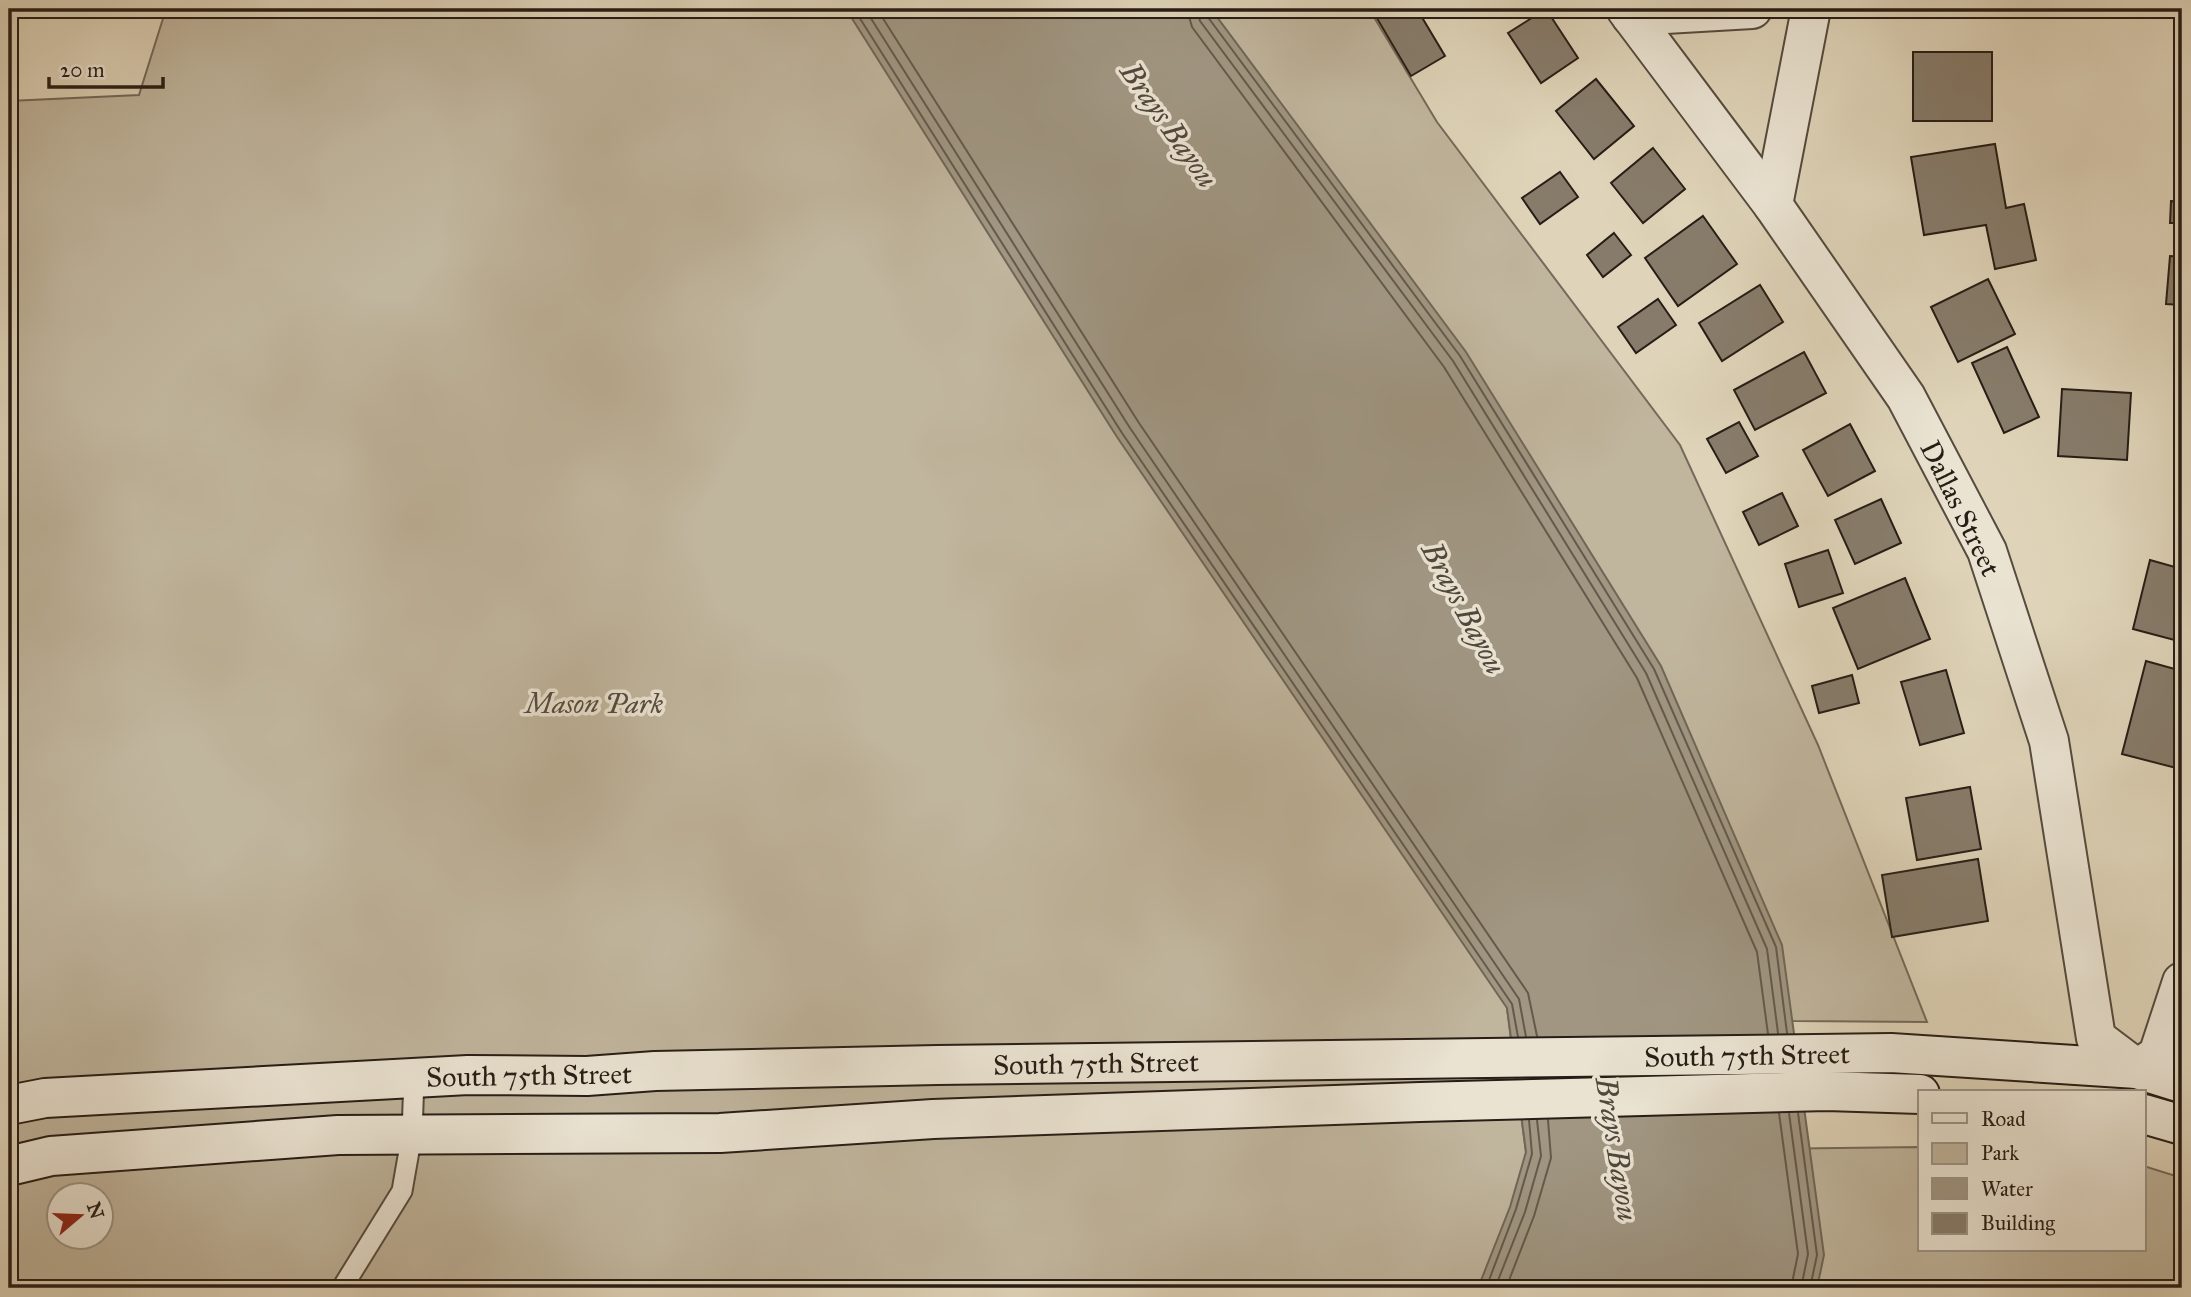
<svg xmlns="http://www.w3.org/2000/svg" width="2191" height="1297" viewBox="0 0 2191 1297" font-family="'IM FELL Great Primer',serif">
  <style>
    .green { fill: #c0b59d; stroke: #74695a; stroke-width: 2; fill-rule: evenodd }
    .water { fill: #a09682; stroke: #706657; stroke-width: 2 }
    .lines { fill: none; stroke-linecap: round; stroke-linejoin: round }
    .shore { stroke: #645a4c; stroke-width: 2 }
    .building { fill: #877c6b; stroke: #271d16; stroke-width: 2 }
    .lane-casing { stroke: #554b3f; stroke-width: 23 }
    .street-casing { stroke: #554b3f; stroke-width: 42 }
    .secondary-casing { stroke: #271d16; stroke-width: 42 }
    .lane { stroke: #eae3d2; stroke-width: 19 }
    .street { stroke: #eae3d2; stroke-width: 38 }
    .secondary { stroke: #eae3d2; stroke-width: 38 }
    .labels { text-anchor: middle; stroke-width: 7; stroke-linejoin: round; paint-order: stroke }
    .street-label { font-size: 28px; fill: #271d16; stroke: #eae3d2 }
    .park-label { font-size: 28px; font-style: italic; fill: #554b3e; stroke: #eae3d2 }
    .water-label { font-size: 30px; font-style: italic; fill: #51473c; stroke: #eae3d2 }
  </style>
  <rect width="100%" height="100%" fill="#dfd4b9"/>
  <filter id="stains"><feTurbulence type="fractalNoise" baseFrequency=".00286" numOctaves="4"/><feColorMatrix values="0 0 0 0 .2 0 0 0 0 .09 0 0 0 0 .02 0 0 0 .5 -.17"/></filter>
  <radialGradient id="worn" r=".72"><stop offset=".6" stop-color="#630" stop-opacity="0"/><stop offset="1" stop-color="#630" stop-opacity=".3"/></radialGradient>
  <path class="green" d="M166 9H1369L1437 122 1680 445 1818 745 1927 1022 1793 1021 1507 1008 1526 1152 1920 1147V1250H2144V1166L2182 1178V1288H9V1017L17 1016 9 847V101L139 95ZM60 1196H102V1238H60Z"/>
  <path class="water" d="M846 9H1211L1466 352 1661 666 1782 945 1824 1255 1817 1288H1478L1510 1207 1526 1152 1507 1008 1117 437Z"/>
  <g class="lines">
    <g class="shore">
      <path d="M854 9 1122 433 1512 1004 1518 1037"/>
      <path d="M865 9 1130 428 1519 999 1526 1037"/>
      <path d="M877 9 1139 423 1528 993 1537 1036"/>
      <path d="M1187 9 1192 27 1444 367 1637 678 1757 952 1768 1034"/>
      <path d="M1197 9 1200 21 1453 361 1646 673 1767 949 1778 1033"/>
      <path d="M1206 9 1207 16 1460 356 1654 669 1776 947 1787 1033"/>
      <path d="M1779 1113 1798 1254 1791 1288"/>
      <path d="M1789 1113 1808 1254 1801 1288"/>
      <path d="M1798 1113 1817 1255 1810 1288"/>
      <path d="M1486 1288 1516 1209 1532 1154 1529 1120"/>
      <path d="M1495 1288 1525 1212 1541 1156 1537 1120"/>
      <path d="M1506 1288 1534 1216 1551 1158 1548 1120"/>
    </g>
  </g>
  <g class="building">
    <path d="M1386 9H1417L1445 56 1411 76 1375 15Z"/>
    <path d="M1546 9 1578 58 1541 83 1508 33Z"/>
    <rect x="1913" y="52" width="79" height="69"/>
    <path d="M2175 60H2182V126H2174Z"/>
    <path d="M1596 79 1634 126 1594 159 1556 111Z"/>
    <path d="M1995 144 2006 208 2024 204 2036 260 1995 269 1986 225 1924 235 1911 157Z"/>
    <path d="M1653 148 1685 189 1643 223 1611 183Z"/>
    <path d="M1560 172 1578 197 1540 224 1522 198Z"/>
    <path d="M2171 201 2182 202V223H2170Z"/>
    <path d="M1703 216 1737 264 1678 306 1645 258Z"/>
    <path d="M1614 233 1631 255 1603 277 1587 255Z"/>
    <path d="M2170 256 2182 257V305L2166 304Z"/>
    <path d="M1988 279 2015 334 1958 362 1931 307Z"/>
    <path d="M1760 285 1783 322 1722 361 1699 323Z"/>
    <path d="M1658 299 1676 325 1636 353 1618 327Z"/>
    <rect x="2176" y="315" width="6" height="48"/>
    <path d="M2007 347 2039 417 2004 433 1972 363Z"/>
    <path d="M1804 352 1826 393 1755 430 1734 390Z"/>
    <path d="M2062 389 2131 393 2127 460 2058 456Z"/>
    <path d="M1739 422 1758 456 1726 473 1707 439Z"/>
    <path d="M1850 424 1875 471 1828 496 1803 450Z"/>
    <path d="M1782 493 1798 526 1759 545 1743 512Z"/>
    <path d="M1881 499 1901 543 1855 564 1835 520Z"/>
    <path d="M1828 550 1843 593 1799 607 1785 564Z"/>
    <path d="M2150 560 2182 569V642L2133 629Z"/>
    <path d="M1905 578 1930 639 1858 669 1833 608Z"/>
    <path d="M2146 661 2182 671 2180 769 2122 754Z"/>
    <path d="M1946 670 1964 733 1920 745 1901 682Z"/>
    <path d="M1852 675 1859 703 1819 713 1812 686Z"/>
    <path d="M1970 787 1981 849 1917 860 1906 798Z"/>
    <path d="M1978 859 1988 921 1892 937 1882 875Z"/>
  </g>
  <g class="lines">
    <g class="lane-casing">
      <path id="lane" d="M342 1288 402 1191 412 1134 414 1077"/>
    </g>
    <g class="street-casing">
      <g id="street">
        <path d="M1626 9 1773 205 1906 397 1987 551 2049 741 2096 1038 2137 1069 2158 1055 2182 982"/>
        <path d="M1631 16 1752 9"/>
        <path d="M1773 205 1811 9"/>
      </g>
    </g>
    <g class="secondary-casing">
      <g id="secondary">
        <path d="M9 1105 45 1098 468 1075 587 1076 655 1071 937 1065 1891 1053 2137 1069 2182 1083"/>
        <path d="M2144 1114 2182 1125"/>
        <path d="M9 1166 51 1156 338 1135 720 1133 933 1119 1420 1102 1827 1091 1920 1094"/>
      </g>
    </g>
    <use href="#lane" class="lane"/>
    <use href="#street" class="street"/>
    <use href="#secondary" class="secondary"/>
  </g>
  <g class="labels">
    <g class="street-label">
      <text transform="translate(1961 508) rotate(64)" y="10">Dallas Street</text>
      <text transform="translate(1747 1055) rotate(-1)" y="10">South 75th Street</text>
      <text transform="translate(1096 1063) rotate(-1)" y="10">South 75th Street</text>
      <text transform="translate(529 1075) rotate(-1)" y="10">South 75th Street</text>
    </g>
    <g class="park-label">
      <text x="594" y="713">Mason Park</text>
    </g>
    <g class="water-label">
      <text transform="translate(1169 125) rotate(55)" y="10">Brays Bayou</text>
      <text transform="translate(1464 608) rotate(62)" y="10">Brays Bayou</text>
      <text transform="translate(1617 1149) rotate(81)" y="10">Brays Bayou</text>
    </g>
  </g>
  <rect width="2191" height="1297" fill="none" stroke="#dfd4b9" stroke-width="35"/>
  <rect x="10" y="10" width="2170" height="1276" fill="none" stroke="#271d16" stroke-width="3.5"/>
  <rect x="18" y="18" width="2156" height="1262" fill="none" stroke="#271d16" stroke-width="2"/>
  <rect x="1918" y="1090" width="228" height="161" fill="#eae3d2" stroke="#9c9487" stroke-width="2"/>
  <rect x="1932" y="1113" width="35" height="10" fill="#eae3d2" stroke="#9c9487" stroke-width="2"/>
  <text x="1981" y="1126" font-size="21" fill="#271d16">Road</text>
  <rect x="1932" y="1143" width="35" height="21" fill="#c0b59d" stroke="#9c9487" stroke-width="2"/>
  <text x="1981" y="1160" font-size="21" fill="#271d16">Park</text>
  <rect x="1932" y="1178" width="35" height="21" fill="#a09682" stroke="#9c9487" stroke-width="2"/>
  <text x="1981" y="1196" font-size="21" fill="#271d16">Water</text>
  <rect x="1932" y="1213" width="35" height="21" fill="#877c6b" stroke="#9c9487" stroke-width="2"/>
  <text x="1981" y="1230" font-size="21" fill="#271d16">Building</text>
  <g transform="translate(80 1216) rotate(71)"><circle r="33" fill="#eae3d2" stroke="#9c9487" stroke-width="2"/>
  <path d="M0-5L12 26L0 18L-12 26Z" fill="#8f2418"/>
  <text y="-10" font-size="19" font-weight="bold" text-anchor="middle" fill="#271d16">N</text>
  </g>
  <path d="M49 77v10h114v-10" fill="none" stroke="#271d16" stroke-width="3.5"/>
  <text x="60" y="77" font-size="21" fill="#271d16" stroke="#eae3d2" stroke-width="5" paint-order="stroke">20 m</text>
  <rect width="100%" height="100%" filter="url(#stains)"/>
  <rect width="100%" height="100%" fill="url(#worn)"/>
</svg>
